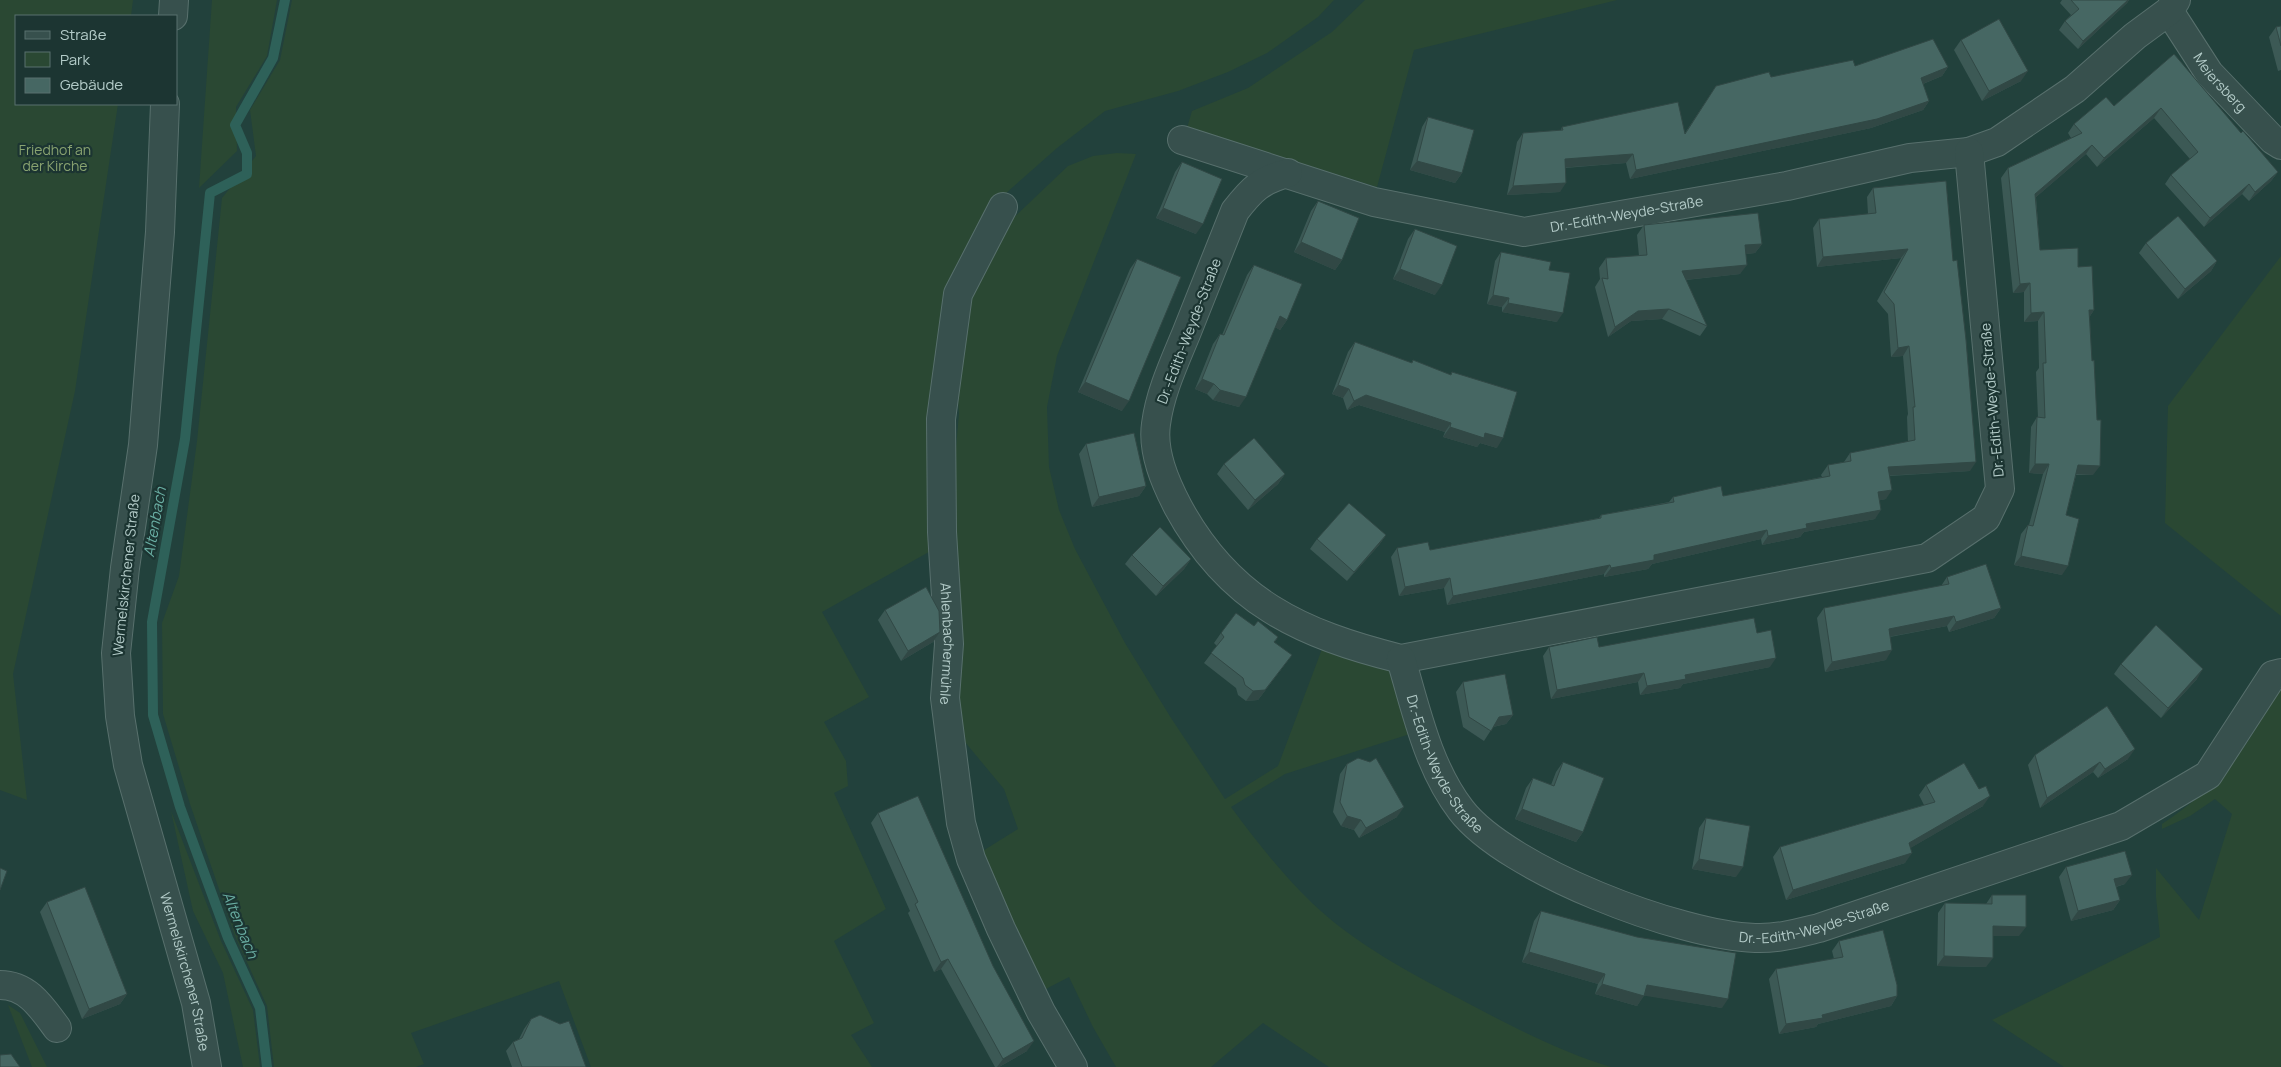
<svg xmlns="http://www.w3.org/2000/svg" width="2281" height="1067" viewBox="0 0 2281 1067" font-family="Manrope,sans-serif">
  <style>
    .green { fill: #2a4833 }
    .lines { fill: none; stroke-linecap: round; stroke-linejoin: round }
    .stream { stroke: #2e6159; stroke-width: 10 }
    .minor-casing { stroke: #58706d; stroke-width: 30 }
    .tertiary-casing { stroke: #58706d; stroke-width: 30 }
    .minor { stroke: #37504d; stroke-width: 28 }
    .tertiary { stroke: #37504d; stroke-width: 28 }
    .wall { fill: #3c5955 }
    .shaded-wall { fill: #314845 }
    .building { fill: #466763; stroke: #314845 }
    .labels { text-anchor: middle; stroke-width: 4.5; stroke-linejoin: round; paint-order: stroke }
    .street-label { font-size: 14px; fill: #b3cbc8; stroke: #1c3532 }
    .park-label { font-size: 14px; fill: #89a370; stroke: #1c3532 }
    .water-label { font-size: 15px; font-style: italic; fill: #69ada2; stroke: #1c3532 }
  </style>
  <rect width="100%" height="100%" fill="#22413c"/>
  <g class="green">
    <path d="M0 0H133L131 16H16V104H118L75 391 13 674 27 800 0 790Z"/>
    <path d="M212 0H277L267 56 236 107 237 151 199 188Z"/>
    <path d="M292 0H1334L1318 17 1267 53 1228 72 1178 91 1105 111 1057 148 996 202 949 289 936 548 822 612 869 697 824 722 846 761 848 786 834 793 886 909 834 941 874 1023 851 1035 872 1067H591L559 981 411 1033 424 1064 416 1067H274L267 1006 235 936 190 804 163 714 162 623 179 576 197 441 222 198 256 156 250 110 280 60Z"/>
    <path d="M1365 0H1617L1414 50 1377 187 1187 128 1192 111 1248 88 1332 32Z"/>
    <path d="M1117 153 1136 154 1057 356 1047 407 1049 467 1059 510 1075 549 1125 643 1171 718 1225 799 1278 766 1322 649 1383 664 1391 672 1413 733 1285 774 1231 807C1256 841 1282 874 1312 903 1354 943 1408 972 1458 998 1507 1024 1558 1051 1611 1067H1329L1263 1023 1211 1067H1116L1093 1027 1069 977 1042 991 981 852 1018 829 1004 789 960 736 950 515 959 414 956 373 969 298 1006 225 1068 166 1093 156Z"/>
    <path d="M2281 256V616L2165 523 2168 406Z"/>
    <path d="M2281 684V1067H2064L1992 1020 2160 937 2156 897V868L2199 920 2232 814 2215 799 2190 816 2162 829V824C2197 801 2227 774 2250 738 2261 721 2269 701 2281 684Z"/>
    <path d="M171 811 221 941 253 1010 260 1067H243L223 973 193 911Z"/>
    <path d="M8 1005 20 1013 47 1067H32Z"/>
  </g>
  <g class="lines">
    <path class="stream" d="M267 1067 260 1008 228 938 180 807 153 715 152 622 185 439 210 193 247 174V153L235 125 273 58 285 0"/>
    <g class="minor-casing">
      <g id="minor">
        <path id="s1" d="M2169 11 2209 73 2273 140 2281 145"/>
        <path id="s2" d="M1182 140 1374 202 1524 232 1787 186 1910 158 1969 152 1997 142 2075 89 2135 36 2169 11 2176 0"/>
        <path d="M1288 173C1261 180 1252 189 1235 211 1219 252 1202 293 1186 334 1174 363 1160 393 1156 424 1152 452 1165 482 1178 507 1229 601 1300 634 1401 659L1927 558 1986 518 2000 489 1969 152"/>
        <path id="s3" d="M1003 207 958 294 941 419 942 532 949 644 945 698 961 823 971 859 1001 929 1041 1012 1073 1067"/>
        <path id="s4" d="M1401 659C1416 710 1428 767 1461 810 1507 870 1681 936 1755 938 1777 939 1798 933 1819 928L2121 826 2208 775 2273 675 2281 673"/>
        <path d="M0 985C28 985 42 1008 57 1028"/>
      </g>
    </g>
    <g class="tertiary-casing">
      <g id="tertiary">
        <path d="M173 16 174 0"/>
        <path id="s5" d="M165 104 160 232 143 445 125 568 116 653 120 716 128 765 196 1003 207 1067"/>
      </g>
    </g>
    <use href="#minor" class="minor"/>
    <use href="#tertiary" class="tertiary"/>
  </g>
  <g class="wall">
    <path d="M2062 0H2129L2127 3 2078 49 2059 30 2065 21 2071 15 2060 3Z"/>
    <path d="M2281 26V70L2278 71 2269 37 2276 27Z"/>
    <path d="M1961 40 2021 81 1982 101 1954 50Z"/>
    <path d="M2174 54 2241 133 2278 172 2271 181 2249 201 2242 194 2204 227 2165 184 2171 175 2190 159 2154 118 2097 167 2086 154 2036 197 2040 250 2078 267 2094 310 2090 316 2093 475H2076L2066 515 2062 575 2014 565 2021 534 2028 525H2029L2043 474 2029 473 2031 427 2037 417 2038 418 2036 372 2039 368 2038 321 2024 322V292L2013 293 2001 178 2008 168 2071 138 2068 133 2074 124 2114 106Z"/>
    <path d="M1855 66 1948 67 1942 76 1923 84 1929 101 1923 110 1871 128 1630 179 1626 163 1565 168 1560 192 1507 195 1517 142 1523 133 1561 130 1562 127 1685 133 1716 86Z"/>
    <path d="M1428 117 1462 173 1455 183 1410 170 1422 127Z"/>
    <path d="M1182 162 1196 234 1156 218 1175 172Z"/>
    <path d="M1946 181 1970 471 1890 476 1886 499 1880 500 1875 519 1804 532 1800 537 1762 545 1761 539 1652 564 1648 569 1604 577V574L1447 605 1444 588 1399 596 1391 557 1397 548 1430 550 1599 518 1601 515 1669 502 1673 497 1723 496 1822 477 1821 475 1828 465 1844 462 1850 453 1908 442 1907 417 1908 414 1903 356 1891 357 1888 314 1877 301 1901 258 1817 267 1813 228 1819 219 1868 214 1867 197 1873 188Z"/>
    <path d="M1318 201 1342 260 1335 270 1294 252 1311 211Z"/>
    <path d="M1644 225 1762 244 1755 253 1746 254 1740 274 1686 280 1707 326 1700 336 1662 319 1631 321 1608 337 1595 287 1600 279 1599 268 1606 258 1639 256 1637 235Z"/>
    <path d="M1415 229 1435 295 1393 279 1408 239Z"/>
    <path d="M2146 243 2217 261 2211 271 2178 299 2139 253Z"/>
    <path d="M1501 252 1549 270 1557 322 1502 312V307L1487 304 1495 261Z"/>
    <path d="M1137 259 1122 411 1078 392 1130 269Z"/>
    <path d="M1254 265 1287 320 1280 330 1275 327 1239 407 1213 400 1207 394 1195 389 1213 344 1220 334 1222 335 1247 275Z"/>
    <path d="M1355 342 1411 363 1413 360 1450 375 1452 372 1497 448 1480 443 1477 447 1443 437 1445 432 1359 405 1347 410 1343 398 1332 394 1348 352Z"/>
    <path d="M1086 444 1146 486 1139 496 1092 507 1079 454Z"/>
    <path d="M1224 464 1285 474 1278 484 1248 510 1217 474Z"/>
    <path d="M1386 535 1379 545 1347 581 1310 549 1317 539Z"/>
    <path d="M1132 555 1191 559 1184 569 1156 596 1125 564Z"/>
    <path d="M1947 577 2001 608 1994 618 1949 632 1947 626 1890 637 1886 660 1825 672 1817 618 1824 608 1941 586Z"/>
    <path d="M885 610 940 632 933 642 901 661 878 620Z"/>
    <path d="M1254 626 1278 637 1274 643 1292 655 1258 700 1246 701 1238 695 1236 688 1204 663 1217 646 1214 643 1221 633Z"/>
    <path d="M1757 633 1770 667 1683 684 1680 688 1640 695 1638 682 1551 699 1543 656 1549 647H1599Z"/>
    <path d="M2121 664 2197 679 2161 718 2114 674Z"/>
    <path d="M1463 682 1513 715 1506 724 1493 727 1484 741 1463 727 1456 692Z"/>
    <path d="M2035 755 2128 759 2098 778 2093 772 2040 808 2028 765Z"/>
    <path d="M1563 762 1583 832 1576 842 1515 819 1526 788 1533 778 1551 785 1556 772Z"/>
    <path d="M1347 764 1397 817 1359 838 1354 830 1341 826 1333 812 1340 774Z"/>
    <path d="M1926 785 1983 806 1910 848 1905 863 1786 900 1773 857 1780 847 1924 805 1919 795Z"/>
    <path d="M878 813 1027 1051 999 1067H995L941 969 934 972 908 913 910 911 871 823Z"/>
    <path d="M1706 818 1736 877 1692 869 1699 828Z"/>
    <path d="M2066 867 2125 884 2116 887 2120 900 2113 910 2071 921 2059 877Z"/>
    <path d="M1992 895 2019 936H1993L1986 967 1937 966 1938 913 1945 903 1986 904Z"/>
    <path d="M47 902 127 994 120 1004 82 1019 40 912Z"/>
    <path d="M1541 911 1722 1008 1644 995 1637 1006 1595 994 1598 984 1522 962 1534 921Z"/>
    <path d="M1839 941 1897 996 1891 1006 1818 1024 1816 1027 1779 1034 1769 979 1776 969 1834 959 1832 951Z"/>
    <path d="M531 1019 586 1067H512L506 1051 513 1042 519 1039 524 1029Z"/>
  </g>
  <g class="shaded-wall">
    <path d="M2128 0H2129L2127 3 2078 49 2083 41Z"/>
    <path d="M1948 67 1942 76 1915 87 1921 78Z"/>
    <path d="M2028 71 2021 81 1982 101 1989 91Z"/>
    <path d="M1929 101 1923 110 1871 128 1630 179 1636 170Z"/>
    <path d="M2161 108 2154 118 2097 167 2104 158Z"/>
    <path d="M2092 145 2086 154 2029 203 2035 194Z"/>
    <path d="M1633 154 1626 163 1558 168 1565 159Z"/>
    <path d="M1417 161 1462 173 1455 183 1410 170Z"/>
    <path d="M2278 172 2271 181 2249 201 2255 192Z"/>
    <path d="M1566 183 1560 192 1507 195 1513 186Z"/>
    <path d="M2249 184 2242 194 2204 227 2210 218Z"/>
    <path d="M1163 208 1203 224 1196 234 1156 218Z"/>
    <path d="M1301 242 1342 260 1335 270 1294 252Z"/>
    <path d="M1762 244 1755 253 1738 255 1745 245Z"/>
    <path d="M1908 249 1901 258 1817 267 1823 257Z"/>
    <path d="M2217 261 2211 271 2178 299 2185 289Z"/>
    <path d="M1747 265 1740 274 1675 281 1682 271Z"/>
    <path d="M1400 269 1442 285 1435 295 1393 279Z"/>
    <path d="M2030 283 2024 292 2013 293 2020 284Z"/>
    <path d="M1493 295 1509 298 1502 307 1487 304Z"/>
    <path d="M1508 303 1563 313 1557 322 1502 312Z"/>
    <path d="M1669 309 1662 319 1631 321 1608 337 1615 327 1638 311Z"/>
    <path d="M2089 310H2094L2088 319Z"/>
    <path d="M2044 312 2038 321 2024 322 2031 313Z"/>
    <path d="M1280 316 1287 320 1280 330 1273 326Z"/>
    <path d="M1909 346 1903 356 1891 357 1898 348Z"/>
    <path d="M1202 379 1214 384 1207 394 1195 389Z"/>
    <path d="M1085 382 1129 401 1122 411 1078 392Z"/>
    <path d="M1338 385 1349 389 1343 398 1332 394Z"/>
    <path d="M1220 390 1246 397 1239 407 1213 400Z"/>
    <path d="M1366 395 1451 423 1445 432 1359 405 1347 410 1354 401Z"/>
    <path d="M1450 427 1485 433 1503 438 1497 448 1480 443 1477 447 1443 437Z"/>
    <path d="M1976 462 1970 471 1881 476 1888 467Z"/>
    <path d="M2035 464H2049L2043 474 2029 473Z"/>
    <path d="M2078 465 2100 466 2093 475 2072 474Z"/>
    <path d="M1285 474 1278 484 1248 510 1255 500Z"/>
    <path d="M1146 486 1139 496 1092 507 1099 497Z"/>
    <path d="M1892 490 1886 499 1872 502 1878 492Z"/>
    <path d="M1881 510 1875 519 1804 532 1800 537 1762 545 1768 536 1806 524Z"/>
    <path d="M1767 530 1761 539 1652 564 1648 569 1604 577 1611 568 1654 555Z"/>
    <path d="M1386 535 1379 545 1347 581 1354 572Z"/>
    <path d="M2021 556 2068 566 2062 575 2014 565Z"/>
    <path d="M1191 559 1184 569 1156 596 1163 586Z"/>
    <path d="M1610 565 1604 574 1447 605 1453 596Z"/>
    <path d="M1450 578 1444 588 1399 596 1405 587Z"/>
    <path d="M2001 608 1994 618 1949 632 1956 622Z"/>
    <path d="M1954 616 1947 626 1882 638 1889 629Z"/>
    <path d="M940 632 933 642 901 661 908 651Z"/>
    <path d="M1892 650 1886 660 1825 672 1832 662Z"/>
    <path d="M1292 655 1258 700 1246 701 1253 691Z"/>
    <path d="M1776 658 1770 667 1683 684 1680 688 1640 695 1647 686 1685 675Z"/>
    <path d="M2203 669 2197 679 2161 718 2168 708Z"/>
    <path d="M1644 673 1638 682 1551 699 1557 690Z"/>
    <path d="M1513 715 1506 724 1492 727 1499 717Z"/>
    <path d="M2135 749 2128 759 2098 778 2105 769Z"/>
    <path d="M2100 762 2093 772 2040 808 2047 798Z"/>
    <path d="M1990 796 1983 806 1902 853 1909 843Z"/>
    <path d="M1404 807 1397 817 1359 838 1366 828Z"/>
    <path d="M1522 809 1583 832 1576 842 1515 819Z"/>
    <path d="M1347 816 1361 820 1354 830 1341 826Z"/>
    <path d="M1912 853 1905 863 1786 900 1793 890Z"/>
    <path d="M1699 859 1743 867 1736 877 1692 869Z"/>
    <path d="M2132 875 2125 884 2107 889 2114 879Z"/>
    <path d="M2120 900 2113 910 2071 921 2078 911Z"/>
    <path d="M1993 926 2026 927 2019 936H1986Z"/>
    <path d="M1529 952 1605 974 1598 984 1522 962Z"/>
    <path d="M1944 956 1993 958 1986 967 1937 966Z"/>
    <path d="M948 959 941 969 934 972 941 962Z"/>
    <path d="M1602 984 1644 996 1637 1006 1595 994Z"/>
    <path d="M1647 985 1728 999 1722 1008 1640 995Z"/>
    <path d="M127 994 120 1004 82 1019 89 1009Z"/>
    <path d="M1897 996 1891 1006 1818 1024 1816 1027 1779 1034 1786 1024Z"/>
    <path d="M1034 1041 1027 1051 999 1067H997L1003 1059Z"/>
  </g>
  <g class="building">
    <path d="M2071 0H2128L2083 41 2065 21 2079 9Z"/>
    <path d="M1999 19 2028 71 1989 91 1961 40Z"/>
    <path d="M2281 26V46L2276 27Z"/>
    <path d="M1933 39 1948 67 1921 78 1929 101 1877 119 1636 170 1633 154 1565 159 1566 183 1513 186 1523 133 1563 130 1562 127 1678 102 1685 134 1716 86 1769 72 1771 77 1853 60 1855 66Z"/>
    <path d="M2174 54 2241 133 2243 131 2278 172 2255 192 2249 184 2210 218 2171 175 2198 152 2161 108 2104 158 2092 145 2035 194 2040 250 2078 248V267L2092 266 2094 310H2089L2092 361 2094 360 2097 420H2101L2100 466 2078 465 2066 515 2079 519 2068 566 2021 556 2028 525 2033 526 2049 464H2035L2037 417 2045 418 2043 363H2046L2044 312 2031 313 2030 283 2020 284 2008 168 2082 133 2074 124 2106 97 2114 106Z"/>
    <path d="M1428 117 1474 130 1462 173 1417 161Z"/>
    <path d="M1182 162 1222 179 1203 224 1163 208Z"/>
    <path d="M1946 181 1953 261 1957 260 1966 340 1976 462 1888 467 1892 490 1878 492 1881 510 1806 524 1807 528 1768 536 1767 530 1654 555V560L1611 568 1610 565 1453 596 1450 578 1405 587 1397 548 1428 542 1430 550 1601 518V515L1674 502 1673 497 1721 486 1723 496 1830 476 1828 465 1851 461 1850 453 1915 440 1913 407H1915L1909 346 1898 348 1894 304 1884 292 1908 249 1823 257 1819 219 1876 213 1873 188Z"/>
    <path d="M1318 201 1359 218 1342 260 1301 242Z"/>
    <path d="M1758 213 1762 244 1745 245 1747 265 1682 271 1707 326 1669 309 1638 311 1615 327 1602 278 1608 279 1606 258 1647 255 1644 225Z"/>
    <path d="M2178 216 2217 261 2185 289 2146 243Z"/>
    <path d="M1415 229 1457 246 1442 285 1400 269Z"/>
    <path d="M1501 252 1551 262 1549 270 1570 273 1563 313 1508 303 1509 298 1493 295Z"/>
    <path d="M1137 259 1181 277 1129 401 1085 382Z"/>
    <path d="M1254 265 1302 284 1287 320 1280 316 1246 397 1220 390 1214 384 1202 379 1220 334 1224 335Z"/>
    <path d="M1355 342 1412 363 1413 360 1451 375 1452 372 1517 392 1503 438 1485 433 1484 438 1450 427 1451 423 1366 395 1354 401 1349 389 1338 385Z"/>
    <path d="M1134 433 1146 486 1099 497 1086 444Z"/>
    <path d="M1254 438 1285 474 1255 500 1224 464Z"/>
    <path d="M1349 503 1386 535 1354 572 1317 539Z"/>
    <path d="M1160 527 1191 559 1163 586 1132 555Z"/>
    <path d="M1986 564 2001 608 1956 622 1954 616 1889 629 1892 650 1832 662 1824 608 1949 584 1947 577Z"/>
    <path d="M926 587 939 611 940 632 908 651 885 610Z"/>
    <path d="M1236 613 1254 626 1258 621 1278 637 1274 642 1292 655 1265 690 1253 691 1245 685 1243 678 1211 653 1224 637 1221 633Z"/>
    <path d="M1754 618 1757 633 1771 630 1776 658 1685 675 1686 679 1647 686 1644 673 1557 690 1549 647 1597 637 1599 647Z"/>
    <path d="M2156 625 2203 669 2168 708 2121 664Z"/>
    <path d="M1505 674 1513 715 1499 717 1491 731 1469 717 1463 682Z"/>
    <path d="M2107 706 2135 749 2105 769 2100 762 2047 798 2035 755Z"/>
    <path d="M1358 758 1370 762 1376 758 1404 807 1366 828 1361 820 1347 816 1340 802 1347 764Z"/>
    <path d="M1563 762 1604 778 1583 832 1522 809 1533 778 1554 786Z"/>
    <path d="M1964 763 1979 789 1986 786 1990 796 1909 843 1912 853 1793 890 1780 847 1935 802 1926 785Z"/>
    <path d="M918 796 993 966 1034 1041 1003 1059 948 959 941 962 915 904 918 902 878 813Z"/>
    <path d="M1706 818 1750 826 1743 867 1699 859Z"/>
    <path d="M2125 851 2132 875 2114 879 2120 900 2078 911 2066 867Z"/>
    <path d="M0 868 7 871 0 890Z"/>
    <path d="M85 887 127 994 89 1009 47 902Z"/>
    <path d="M1992 895H2026V927L1993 926V958L1944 956 1945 903 1992 904Z"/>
    <path d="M1541 911 1637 937 1736 953 1728 999 1647 985 1644 996 1602 984 1605 974 1529 952Z"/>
    <path d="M1883 930 1897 985V996L1822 1015 1823 1018 1786 1024 1776 969 1843 957 1839 941Z"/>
    <path d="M540 1015 560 1024 569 1021 586 1067H522L513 1042 522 1038 531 1019Z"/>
    <path d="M11 1054 20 1067H0V1055Z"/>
  </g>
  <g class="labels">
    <g class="street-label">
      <text dy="5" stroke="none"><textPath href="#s1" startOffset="88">Meiersberg</textPath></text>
      <text dy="5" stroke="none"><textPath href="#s2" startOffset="459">Dr.-Edith-Weyde-Straße</textPath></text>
      <text transform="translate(1189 331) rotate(-69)" y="5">Dr.-Edith-Weyde-Straße</text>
      <text transform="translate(1992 400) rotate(-95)" y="5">Dr.-Edith-Weyde-Straße</text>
      <text transform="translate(126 575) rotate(-84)" y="5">Wermelskirchener Straße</text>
      <text dy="5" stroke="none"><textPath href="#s3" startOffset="449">Ahlenbachermühle</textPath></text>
      <text dy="5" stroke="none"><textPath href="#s4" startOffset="115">Dr.-Edith-Weyde-Straße</textPath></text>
      <text dy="5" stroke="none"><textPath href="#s4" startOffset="551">Dr.-Edith-Weyde-Straße</textPath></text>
      <text dy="5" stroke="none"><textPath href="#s5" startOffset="879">Wermelskirchener Straße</textPath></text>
    </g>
    <g class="park-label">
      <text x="55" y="155">Friedhof an<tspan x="55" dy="16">der Kirche</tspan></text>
    </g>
    <g class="water-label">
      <text transform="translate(155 522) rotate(-80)" y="5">Altenbach</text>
      <text transform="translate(240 925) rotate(68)" y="5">Altenbach</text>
    </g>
  </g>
  <rect x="15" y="15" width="162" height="90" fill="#1c3532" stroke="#58716e"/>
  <rect x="25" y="31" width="25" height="8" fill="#37504d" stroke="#58716e"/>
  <text x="60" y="40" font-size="15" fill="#b3cbc8">Straße</text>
  <rect x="25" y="52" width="25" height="15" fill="#2a4833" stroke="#58716e"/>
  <text x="60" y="65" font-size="15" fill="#b3cbc8">Park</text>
  <rect x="25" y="78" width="25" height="15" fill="#466763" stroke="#58716e"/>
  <text x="60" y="90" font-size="15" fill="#b3cbc8">Gebäude</text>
</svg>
